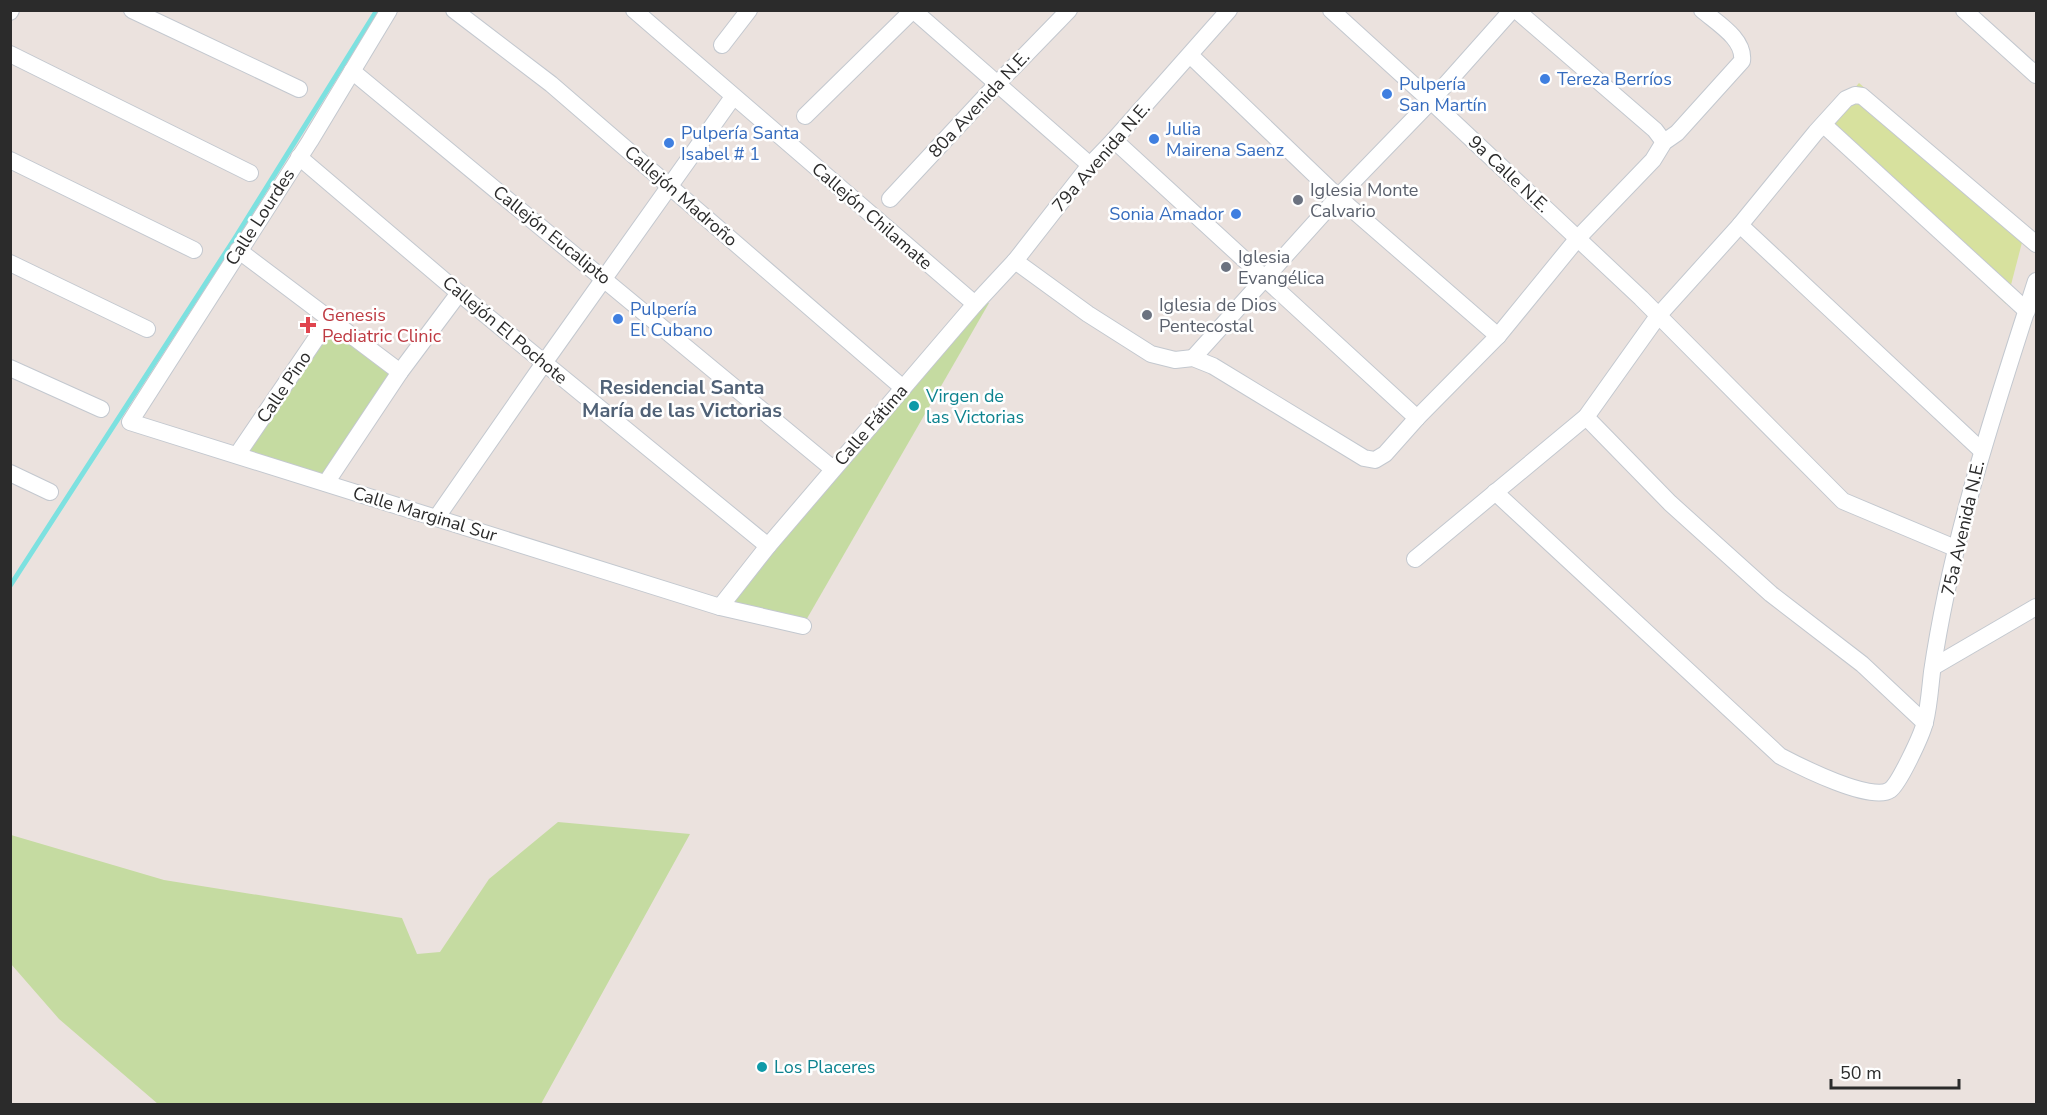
<svg xmlns="http://www.w3.org/2000/svg" width="2047" height="1115" viewBox="0 0 2047 1115" font-family="'Nunito Sans',sans-serif">
  <style>
    .park { fill: #c5dba1 }
    .pitch { fill: #d7e19e }
    .lines { fill: none; stroke-linecap: round; stroke-linejoin: round }
    .stream { stroke: #7de1e0; stroke-width: 5 }
    .minor-casing { stroke: #c3c8cf; stroke-width: 18 }
    .minor { stroke: #fff; stroke-width: 16 }
    .shop-dot { fill: #3f7fe0; stroke: #fff; stroke-width: 2 }
    .worship-dot { fill: #6b7280; stroke: #fff; stroke-width: 2 }
    .health-dot { fill: #e0444e; stroke: #fff; stroke-width: 2 }
    .culture-dot { fill: #0f9aa8; stroke: #fff; stroke-width: 2 }
    .labels { text-anchor: middle; stroke-width: 5; stroke-linejoin: round; paint-order: stroke }
    .shop-label { font-size: 18px; fill: #366cbe; stroke: #fff; text-anchor: start }
    .street-label { font-size: 18px; fill: #2b2b2b; stroke: #fff }
    .worship-label { font-size: 18px; fill: #5b616d; stroke: #fff; text-anchor: start }
    .health-label { font-size: 18px; fill: #be3a42; stroke: #fff; text-anchor: start }
    .culture-label { font-size: 18px; fill: #0d838f; stroke: #fff; text-anchor: start }
    .neighbourhood-label { font-size: 20px; font-weight: bold; fill: #506176; stroke: #fff }
  </style>
  <rect width="100%" height="100%" fill="#ebe2de"/>
  <g class="park">
    <path d="M977 301 989 303 805 622 724 602Z"/>
    <path d="M330 318 400 372 328 481 240 456Z"/>
    <path d="M558 822 690 834 541 1104H158L59 1019 11 964V835L164 880 402 918 417 954 440 952 489 879Z"/>
  </g>
  <path class="pitch" d="M1859 83 2025 231 2006 304 1821 128Z"/>
  <g class="lines">
    <path class="stream" d="M10 586 235 238 377 10"/>
    <g class="minor-casing">
      <g id="minor">
        <path d="M132 10 299 89"/>
        <path d="M389 10 310 141 130 422 720 607 803 626"/>
        <path d="M454 10 551 84 903 388"/>
        <path d="M634 10 975 304"/>
        <path d="M913 10 1090 165"/>
        <path d="M1331 10 1431 101 1641 298 1843 501 1955 548"/>
        <path d="M1516 10 1655 130 1664 142"/>
        <path d="M1964 10 2036 75"/>
        <path d="M10 12 11 10"/>
        <path d="M722 45 749 10"/>
        <path d="M10 54 250 173"/>
        <path d="M1190 55 1338 197 1498 336"/>
        <path d="M352 71 833 469"/>
        <path d="M805 116 913 10"/>
        <path d="M1824 125 2027 311"/>
        <path d="M1114 140 1417 418"/>
        <path d="M299 157 459 293 768 546"/>
        <path d="M10 160 194 250"/>
        <path d="M890 199 997 84 1069 10"/>
        <path d="M1740 225 1982 451"/>
        <path d="M238 250 400 372"/>
        <path d="M1015 261 1088 314 1151 354 1175 360 1193 358 1213 366 1364 458 1375 460 1385 454 1417 418 1498 336 1578 238 1653 160 1664 142 1677 133 1742 61C1745 39 1717 23 1702 10"/>
        <path d="M10 263 147 329"/>
        <path d="M1193 358 1338 197 1431 101 1512 10"/>
        <path d="M10 368 101 409"/>
        <path d="M1586 417 1670 503 1771 594 1862 664 1925 723"/>
        <path d="M237 455 330 318"/>
        <path d="M10 473 50 492"/>
        <path d="M326 483 400 372 459 293"/>
        <path d="M1495 492 1780 756C1799 766 1872 803 1890 790 1899 784 1922 735 1925 722 1929 706 1930 689 1932 672 1952 536 1994 412 2036 281"/>
        <path d="M437 517 544 363 733 97"/>
        <path d="M1415 559 1586 417 1658 316 1740 225 1816 132 1846 99 1855 95 1862 96 2036 244"/>
        <path d="M720 607 768 546 975 304 1015 261 1090 165 1114 140 1229 10"/>
        <path d="M1933 667 2036 607"/>
      </g>
    </g>
    <use href="#minor" class="minor"/>
  </g>
  <g class="shop-dot">
    <circle cx="1545" cy="79" r="6"/>
    <circle cx="1387" cy="94" r="6"/>
    <circle cx="1154" cy="139" r="6"/>
    <circle cx="669" cy="143" r="6"/>
    <circle cx="1236" cy="214" r="6"/>
    <circle cx="618" cy="319" r="6"/>
  </g>
  <g class="worship-dot">
    <circle cx="1298" cy="200" r="6"/>
    <circle cx="1226" cy="267" r="6"/>
    <circle cx="1147" cy="315" r="6"/>
  </g>
  <path class="health-dot" d="M305 316h6v6h6v6h-6v6h-6v-6h-6v-6h6z"/>
  <g class="culture-dot">
    <circle cx="914" cy="406" r="6"/>
    <circle cx="762" cy="1067" r="6"/>
  </g>
  <g class="labels">
    <g class="shop-label">
      <text x="1557" y="85">Tereza Berríos</text>
      <text x="1399" y="90">Pulpería<tspan x="1399" dy="21">San Martín</tspan></text>
      <text x="1166" y="135">Julia<tspan x="1166" dy="21">Mairena Saenz</tspan></text>
      <text x="681" y="139">Pulpería Santa<tspan x="681" dy="21">Isabel # 1</tspan></text>
      <text x="1224" y="220" text-anchor="end">Sonia Amador</text>
      <text x="630" y="315">Pulpería<tspan x="630" dy="21">El Cubano</tspan></text>
    </g>
    <g class="street-label">
      <text transform="translate(979 104) rotate(-47)" y="6">80a Avenida N.E.</text>
      <text transform="translate(1101 157) rotate(-49)" y="6">79a Avenida N.E.</text>
      <text transform="translate(1509 174) rotate(43)" y="6">9a Calle N.E.</text>
      <text transform="translate(681 196) rotate(41)" y="6">Callejón Madroño</text>
      <text transform="translate(872 216) rotate(41)" y="6">Callejón Chilamate</text>
      <text transform="translate(260 217) rotate(-57)" y="6">Calle Lourdes</text>
      <text transform="translate(552 235) rotate(39)" y="6">Callejón Eucalipto</text>
      <text transform="translate(505 330) rotate(40)" y="6">Callejón El Pochote</text>
      <text transform="translate(284 387) rotate(-56)" y="6">Calle Pino</text>
      <text transform="translate(871 425) rotate(-49)" y="6">Calle Fátima</text>
      <text transform="translate(425 514) rotate(17)" y="6">Calle Marginal Sur</text>
      <text transform="translate(1963 528) rotate(-77)" y="6">75a Avenida N.E.</text>
    </g>
    <g class="worship-label">
      <text x="1310" y="196">Iglesia Monte<tspan x="1310" dy="21">Calvario</tspan></text>
      <text x="1238" y="263">Iglesia<tspan x="1238" dy="21">Evangélica</tspan></text>
      <text x="1159" y="311">Iglesia de Dios<tspan x="1159" dy="21">Pentecostal</tspan></text>
    </g>
    <g class="health-label">
      <text x="322" y="321">Genesis<tspan x="322" dy="21">Pediatric Clinic</tspan></text>
    </g>
    <g class="culture-label">
      <text x="926" y="402">Virgen de<tspan x="926" dy="21">las Victorias</tspan></text>
      <text x="774" y="1073">Los Placeres</text>
    </g>
    <g class="neighbourhood-label">
      <text x="682" y="394">Residencial Santa<tspan x="682" dy="23">María de las Victorias</tspan></text>
    </g>
  </g>
  <rect width="2047" height="1115" fill="none" stroke="#2b2b2b" stroke-width="24"/>
  <path d="M1831 1079v9h128v-9" fill="none" stroke="#2b2b2b" stroke-width="3"/>
  <text x="1840" y="1079" font-size="18" fill="#2b2b2b" stroke="#ffffff" stroke-width="4.5" paint-order="stroke">50 m</text>
</svg>
